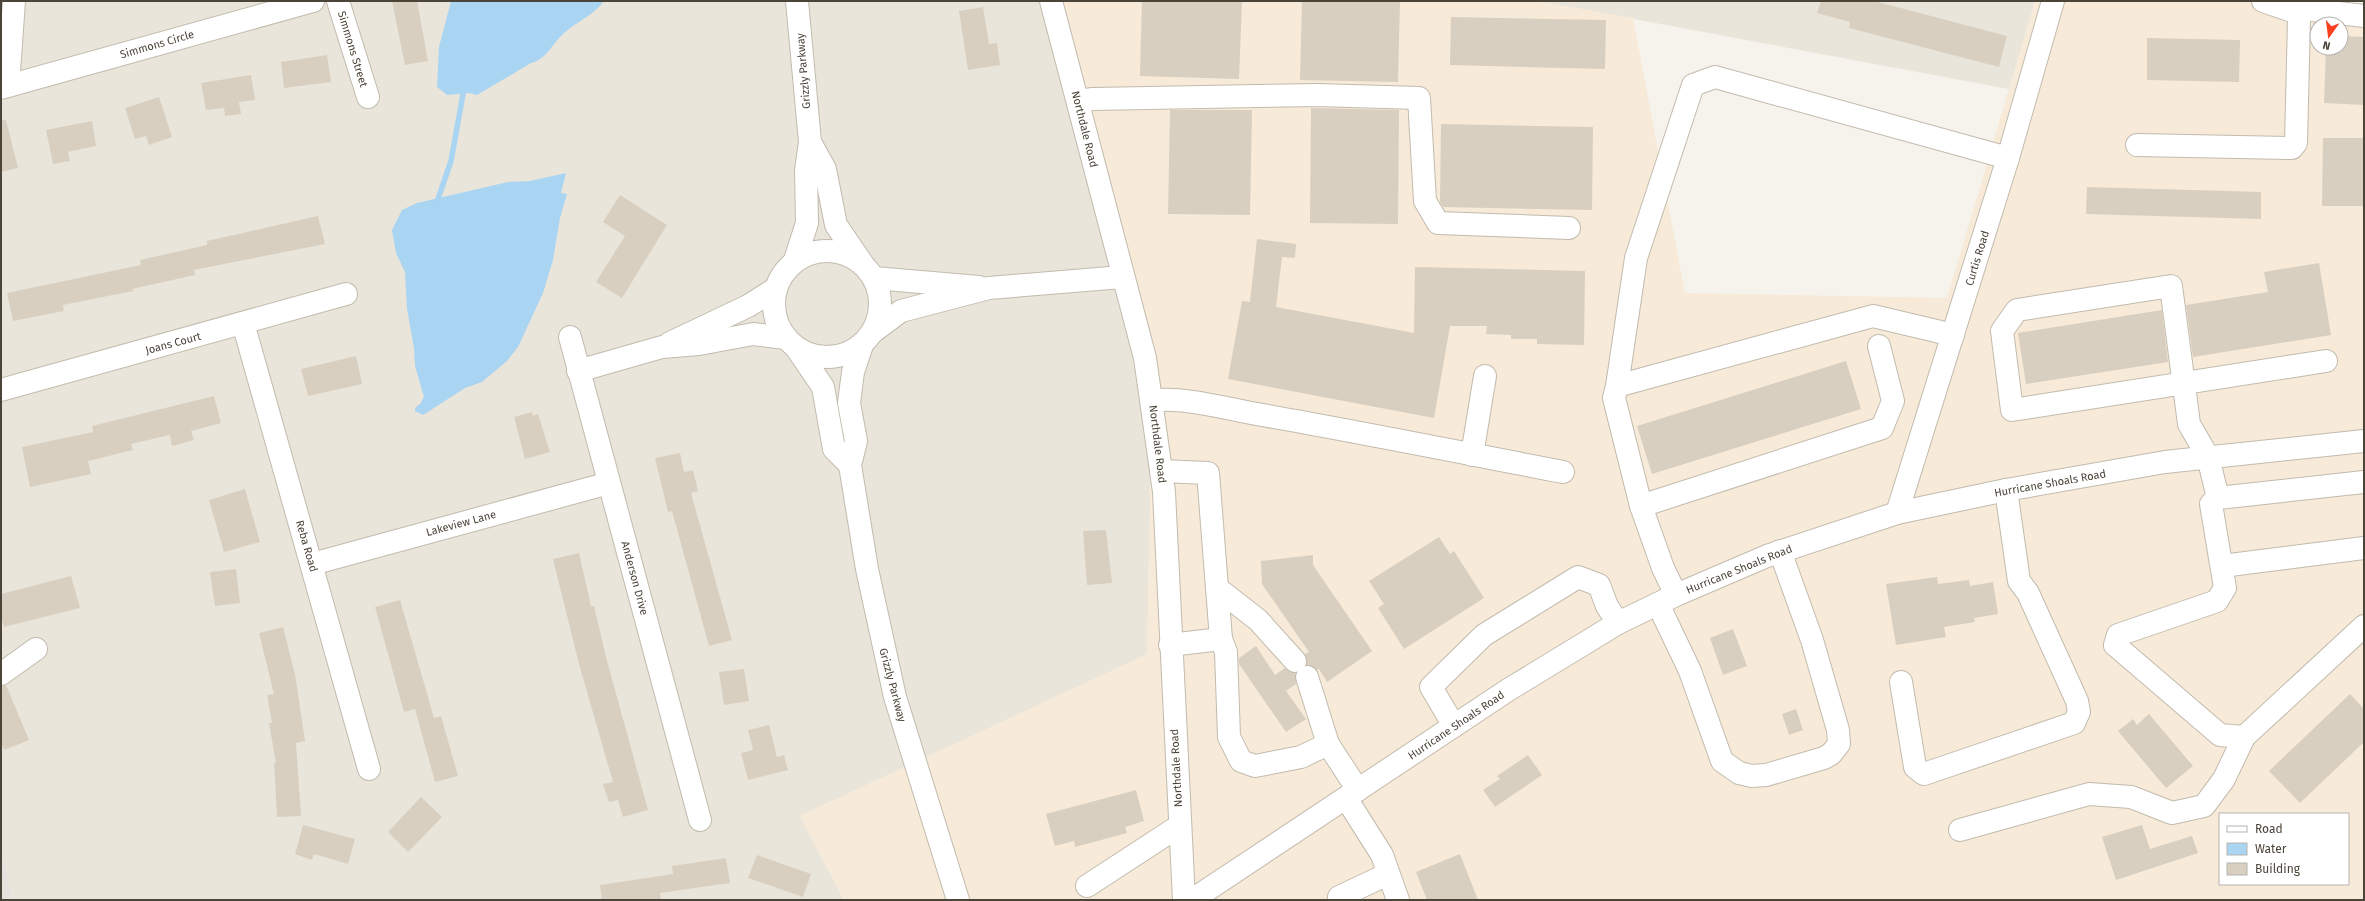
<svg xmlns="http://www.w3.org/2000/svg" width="2365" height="901" viewBox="0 0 2365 901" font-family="'Fira Sans',sans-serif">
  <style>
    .residential { fill: #eae5da }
    .commercial { fill: #f7ead8; fill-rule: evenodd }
    .industrial { fill: #e6e2dd }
    .water { fill: #a9d4f2 }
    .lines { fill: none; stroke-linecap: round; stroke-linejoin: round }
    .stream { stroke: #a9d4f2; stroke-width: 5.5 }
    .building { fill: #d8cfc1 }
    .minor-casing { stroke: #c2bbae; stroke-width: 24 }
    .minor { stroke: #fff; stroke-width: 22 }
    .labels { text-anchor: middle; stroke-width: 4; stroke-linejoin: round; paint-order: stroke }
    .street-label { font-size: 11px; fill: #4b4439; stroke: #fff }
  </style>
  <rect width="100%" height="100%" fill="#f6f3ec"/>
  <g class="residential">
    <path d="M1 1H1047L1080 67 1151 458 1147 655 800 816 844 900H13L1 847Z"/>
    <path d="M1537 1H2035L2009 89Z"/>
  </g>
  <path class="commercial" d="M1047 1H1537L1633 18 1685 293 1947 298 2035 1H2331L2364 9V900H844L800 816 1147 654 1151 458 1080 67ZM2317 24H2341V48H2317ZM2220 814H2348V884H2220Z"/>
  <path class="industrial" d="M1 847 13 900H1Z"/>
  <g class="water">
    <path d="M451 1H604C594 15 576 22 563 34 552 44 546 60 531 63L477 95 469 93 447 95 437 87 439 47Z"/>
    <path d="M566 173 561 193 567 194 560 218 553 260 543 293 518 347 507 361 482 382 465 388 423 415 415 411V408L420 404 424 397 415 366 414 348 407 309 405 272 396 253 392 230 402 210 417 203 508 182 530 181Z"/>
  </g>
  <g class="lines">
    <path class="stream" d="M438 199 451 161 463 94"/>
  </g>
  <g class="building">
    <path d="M392 1H417L428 61 405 65Z"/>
    <path d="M1142 1H1242L1239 79 1140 76Z"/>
    <path d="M1302 1H1400L1398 82 1300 80Z"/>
    <path d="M1821 1H1874L2007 36 1999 67 1849 28 1850 22 1817 13Z"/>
    <path d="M983 7 989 44 997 43 1000 65 968 70 959 11Z"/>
    <path d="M1451 17 1606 20 1605 69 1450 65Z"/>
    <path d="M2341 36 2364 37V105L2324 103 2326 48H2341Z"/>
    <path d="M2147 38 2240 40 2239 82 2147 80Z"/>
    <path d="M327 55 331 82 284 88 281 62Z"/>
    <path d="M251 75 255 100 239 102 241 114 225 116 224 108 206 110 201 83Z"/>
    <path d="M159 97 172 137 149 145 146 136 135 139 125 108Z"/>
    <path d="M1311 108 1399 110 1398 224 1310 223Z"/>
    <path d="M1170 110H1252L1250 215 1168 214Z"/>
    <path d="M1 120H6L18 168 1 172Z"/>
    <path d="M92 121 96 146 68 152 70 161 53 164 46 130Z"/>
    <path d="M1441 124 1593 127 1592 210 1443 207 1440 202Z"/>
    <path d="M2323 138H2364V206H2322Z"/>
    <path d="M2087 187 2261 192V219L2086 214Z"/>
    <path d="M620 195 667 225 622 298 596 282 625 236 603 222Z"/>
    <path d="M318 216 325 244 194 270 195 275 132 289 133 291 63 305 64 311 13 321 7 293 141 265 140 260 207 245V241Z"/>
    <path d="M1257 239 1296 244 1295 258 1282 257 1276 307 1414 333 1415 267 1585 271 1584 345 1537 344V339H1511V335L1486 334 1487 326H1450L1434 418 1228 379 1242 301 1250 302Z"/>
    <path d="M2319 263 2331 335 2193 357 2186 305 2268 292 2264 272Z"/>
    <path d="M2162 310 2168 362 2026 384 2018 333Z"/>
    <path d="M356 356 362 384 308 396 301 369Z"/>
    <path d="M1846 361 1861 409 1652 474 1637 426Z"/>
    <path d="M214 396 221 423 191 431 194 440 172 446 170 435 131 444 133 450 88 461 91 474 30 487 22 447 93 432 92 426Z"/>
    <path d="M532 412 533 416 538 414 550 452 525 459 514 417Z"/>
    <path d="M680 453 684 472 693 470 698 491 691 493 732 640 709 646 672 511 668 512 655 458Z"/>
    <path d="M245 489 260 542 224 552 209 500Z"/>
    <path d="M1106 530 1112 583 1087 585 1083 531Z"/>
    <path d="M1439 537 1450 554 1454 551 1484 598 1404 649 1378 608 1384 604 1369 581Z"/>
    <path d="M579 553 591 606H594L606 657 648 810 623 817 618 800 609 802 603 784 613 782 579 664 553 559Z"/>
    <path d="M1313 555V565L1372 651 1327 682 1319 669 1317 670 1307 665 1305 654 1309 652 1262 584 1261 561Z"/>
    <path d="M236 569 240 603 215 606 210 572Z"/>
    <path d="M71 576 80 608 4 627 1 616V594Z"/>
    <path d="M1937 577 1938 584 1969 580 1970 586 1993 582 1998 614 1974 618 1975 622 1944 627 1946 637 1896 645 1886 584Z"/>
    <path d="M400 600 434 718 441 716 458 776 435 782 415 709 404 712 375 607Z"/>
    <path d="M283 627 295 674 305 741 296 743 301 816 277 817 274 763H276L269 723H272L267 695 274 694 259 633Z"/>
    <path d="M1733 629 1747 666 1723 675 1710 638Z"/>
    <path d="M1256 646 1275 675 1285 668 1295 673 1296 684 1286 691 1306 719 1286 732 1239 664V658Z"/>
    <path d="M744 669 749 701 724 705 719 672Z"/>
    <path d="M6 685 29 740 4 750 1 743V686Z"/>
    <path d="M2350 694 2364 709V742L2300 803 2269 771Z"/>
    <path d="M1796 709 1803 730 1789 735 1782 714Z"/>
    <path d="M2149 714 2193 766 2166 788 2118 731 2133 719 2137 725Z"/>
    <path d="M769 725 777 757 784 755 788 770 748 780 741 753 753 750 748 730Z"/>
    <path d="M1528 755 1542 775 1495 807 1483 790 1500 779 1497 776Z"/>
    <path d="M1136 790 1144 821 1125 827 1127 833 1075 847 1074 841 1055 846 1046 814Z"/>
    <path d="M421 797 442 817 408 852 388 832Z"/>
    <path d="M303 825 355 839 348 864 314 854 312 860 295 854Z"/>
    <path d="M2142 825 2150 849 2192 836 2198 853 2116 880 2102 837Z"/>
    <path d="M1460 854 1478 900H1427L1416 872Z"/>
    <path d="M757 855 811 874 803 897 748 878Z"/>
    <path d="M726 858 730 883 660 893 661 900H602L600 885 673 874 672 866Z"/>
  </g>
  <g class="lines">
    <g class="minor-casing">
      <g id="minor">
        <path d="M338 1 368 97"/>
        <path d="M1051 1 1145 358 1164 492 1184 900"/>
        <path d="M2263 1 2301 14"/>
        <path d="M8 86 14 1"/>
        <path d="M1 88 313 1"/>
        <path d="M1079 101 1093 99 1317 95 1419 98 1425 201 1438 223 1569 228"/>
        <path d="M810 142 825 169 836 225 862 263"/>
        <path d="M2137 145 2292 148 2296 143 2299 19 2304 9 2364 16"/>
        <circle cx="827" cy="304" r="53"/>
        <path d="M795 260 807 223 806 170 810 142 797 1"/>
        <path d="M874 278 979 287"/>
        <path d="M243 323 369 769"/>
        <path d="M874 331 901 311 989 288 1122 277"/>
        <path d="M570 337 700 820"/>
        <path d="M670 343 748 306 775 289"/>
        <path d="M862 345 853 372 849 403 856 441 850 465 867 569 895 697 958 900"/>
        <path d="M1879 346 1893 401 1882 428 1641 506 1614 398 1617 386 1873 316 1953 335"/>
        <path d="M797 349 823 387 834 449 850 465"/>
        <path d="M578 371 662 347 699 344 753 334 785 338"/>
        <path d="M1617 386 1636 258 1693 85 1715 77 2008 158"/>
        <path d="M1 390 346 294"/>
        <path d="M1152 401C1177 396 1225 408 1251 413 1355 431 1459 452 1563 472"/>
        <path d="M1472 455 1485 376"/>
        <path d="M1161 471 1208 473 1221 639"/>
        <path d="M2364 482 2218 498 2211 504 2225 588 2217 601 2118 635 2115 645 2220 735 2244 737 2364 626"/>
        <path d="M2218 498 2208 457 2189 424 2171 286 2017 310 2002 331 2012 410 2326 361"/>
        <path d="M1641 506 1663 568 1676 595"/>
        <path d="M1897 513 2008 158 2053 1"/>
        <path d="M312 564 609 483"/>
        <path d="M2222 566 2364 548"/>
        <path d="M1217 588 1258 620 1295 661"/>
        <path d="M1658 604 1690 671 1722 761 1739 773 1752 776 1766 775 1824 758 1831 754 1839 744 1838 730 1812 640 1780 551"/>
        <path d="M1170 645 1221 639 1226 652 1229 737 1241 761 1255 766 1301 757 1328 744 1358 790"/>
        <path d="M1 674 36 649"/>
        <path d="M1307 677 1328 744"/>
        <path d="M1901 682 1915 767 1924 774 2074 723 2079 712 2077 701 2028 593 2019 581 2006 490"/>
        <path d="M1454 726 1431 687 1484 635 1578 577 1599 585 1607 606 1618 623"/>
        <path d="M1346 798 1382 855 1398 900"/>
        <path d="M1960 830 2089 794 2131 797 2172 813 2204 806 2224 779 2244 737"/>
        <path d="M1087 886 1179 826"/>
        <path d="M1339 897 1388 874"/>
        <path d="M1192 900 1508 690 1618 623 1676 595 1767 556 1897 513 2006 490 2165 462 2364 441"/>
      </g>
    </g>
    <use href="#minor" class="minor"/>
  </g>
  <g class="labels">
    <g class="street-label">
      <text transform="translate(157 44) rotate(-16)" y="4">Simmons Circle</text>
      <text transform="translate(353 49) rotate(73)" y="4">Simmons Street</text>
      <text transform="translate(803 71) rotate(-95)" y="4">Grizzly Parkway</text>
      <text transform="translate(1085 129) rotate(76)" y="4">Northdale Road</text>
      <text transform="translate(1977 258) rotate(-73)" y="4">Curtis Road</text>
      <text transform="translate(173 343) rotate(-15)" y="4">Joans Court</text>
      <text transform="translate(1158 444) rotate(83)" y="4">Northdale Road</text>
      <text transform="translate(2050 483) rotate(-10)" y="4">Hurricane Shoals Road</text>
      <text transform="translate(461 523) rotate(-15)" y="4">Lakeview Lane</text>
      <text transform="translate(307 546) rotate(74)" y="4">Reba Road</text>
      <text transform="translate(1739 569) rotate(-22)" y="4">Hurricane Shoals Road</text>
      <text transform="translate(635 578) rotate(75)" y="4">Anderson Drive</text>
      <text transform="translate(893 685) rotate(75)" y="4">Grizzly Parkway</text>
      <text transform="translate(1456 725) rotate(-34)" y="4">Hurricane Shoals Road</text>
      <text transform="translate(1176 768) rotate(-93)" y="4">Northdale Road</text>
    </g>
  </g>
  <rect width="2365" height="901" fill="none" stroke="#4b4439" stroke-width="4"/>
  <rect x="2219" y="813" width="130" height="72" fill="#ffffff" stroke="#b7b4b0"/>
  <rect x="2227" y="826" width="20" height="6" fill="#ffffff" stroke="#b7b4b0"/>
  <text x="2255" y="833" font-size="12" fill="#4b4439">Road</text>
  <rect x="2227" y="843" width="20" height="12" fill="#a9d4f2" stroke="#b7b4b0"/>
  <text x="2255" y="853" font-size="12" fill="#4b4439">Water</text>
  <rect x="2227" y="863" width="20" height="12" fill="#d8cfc1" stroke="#b7b4b0"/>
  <text x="2255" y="873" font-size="12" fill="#4b4439">Building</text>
  <g transform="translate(2329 36) rotate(194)"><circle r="19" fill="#ffffff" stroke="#b7b4b0"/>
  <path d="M0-3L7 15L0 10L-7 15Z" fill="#fc3f1d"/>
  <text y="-6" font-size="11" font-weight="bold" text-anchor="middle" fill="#4b4439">N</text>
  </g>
</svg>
